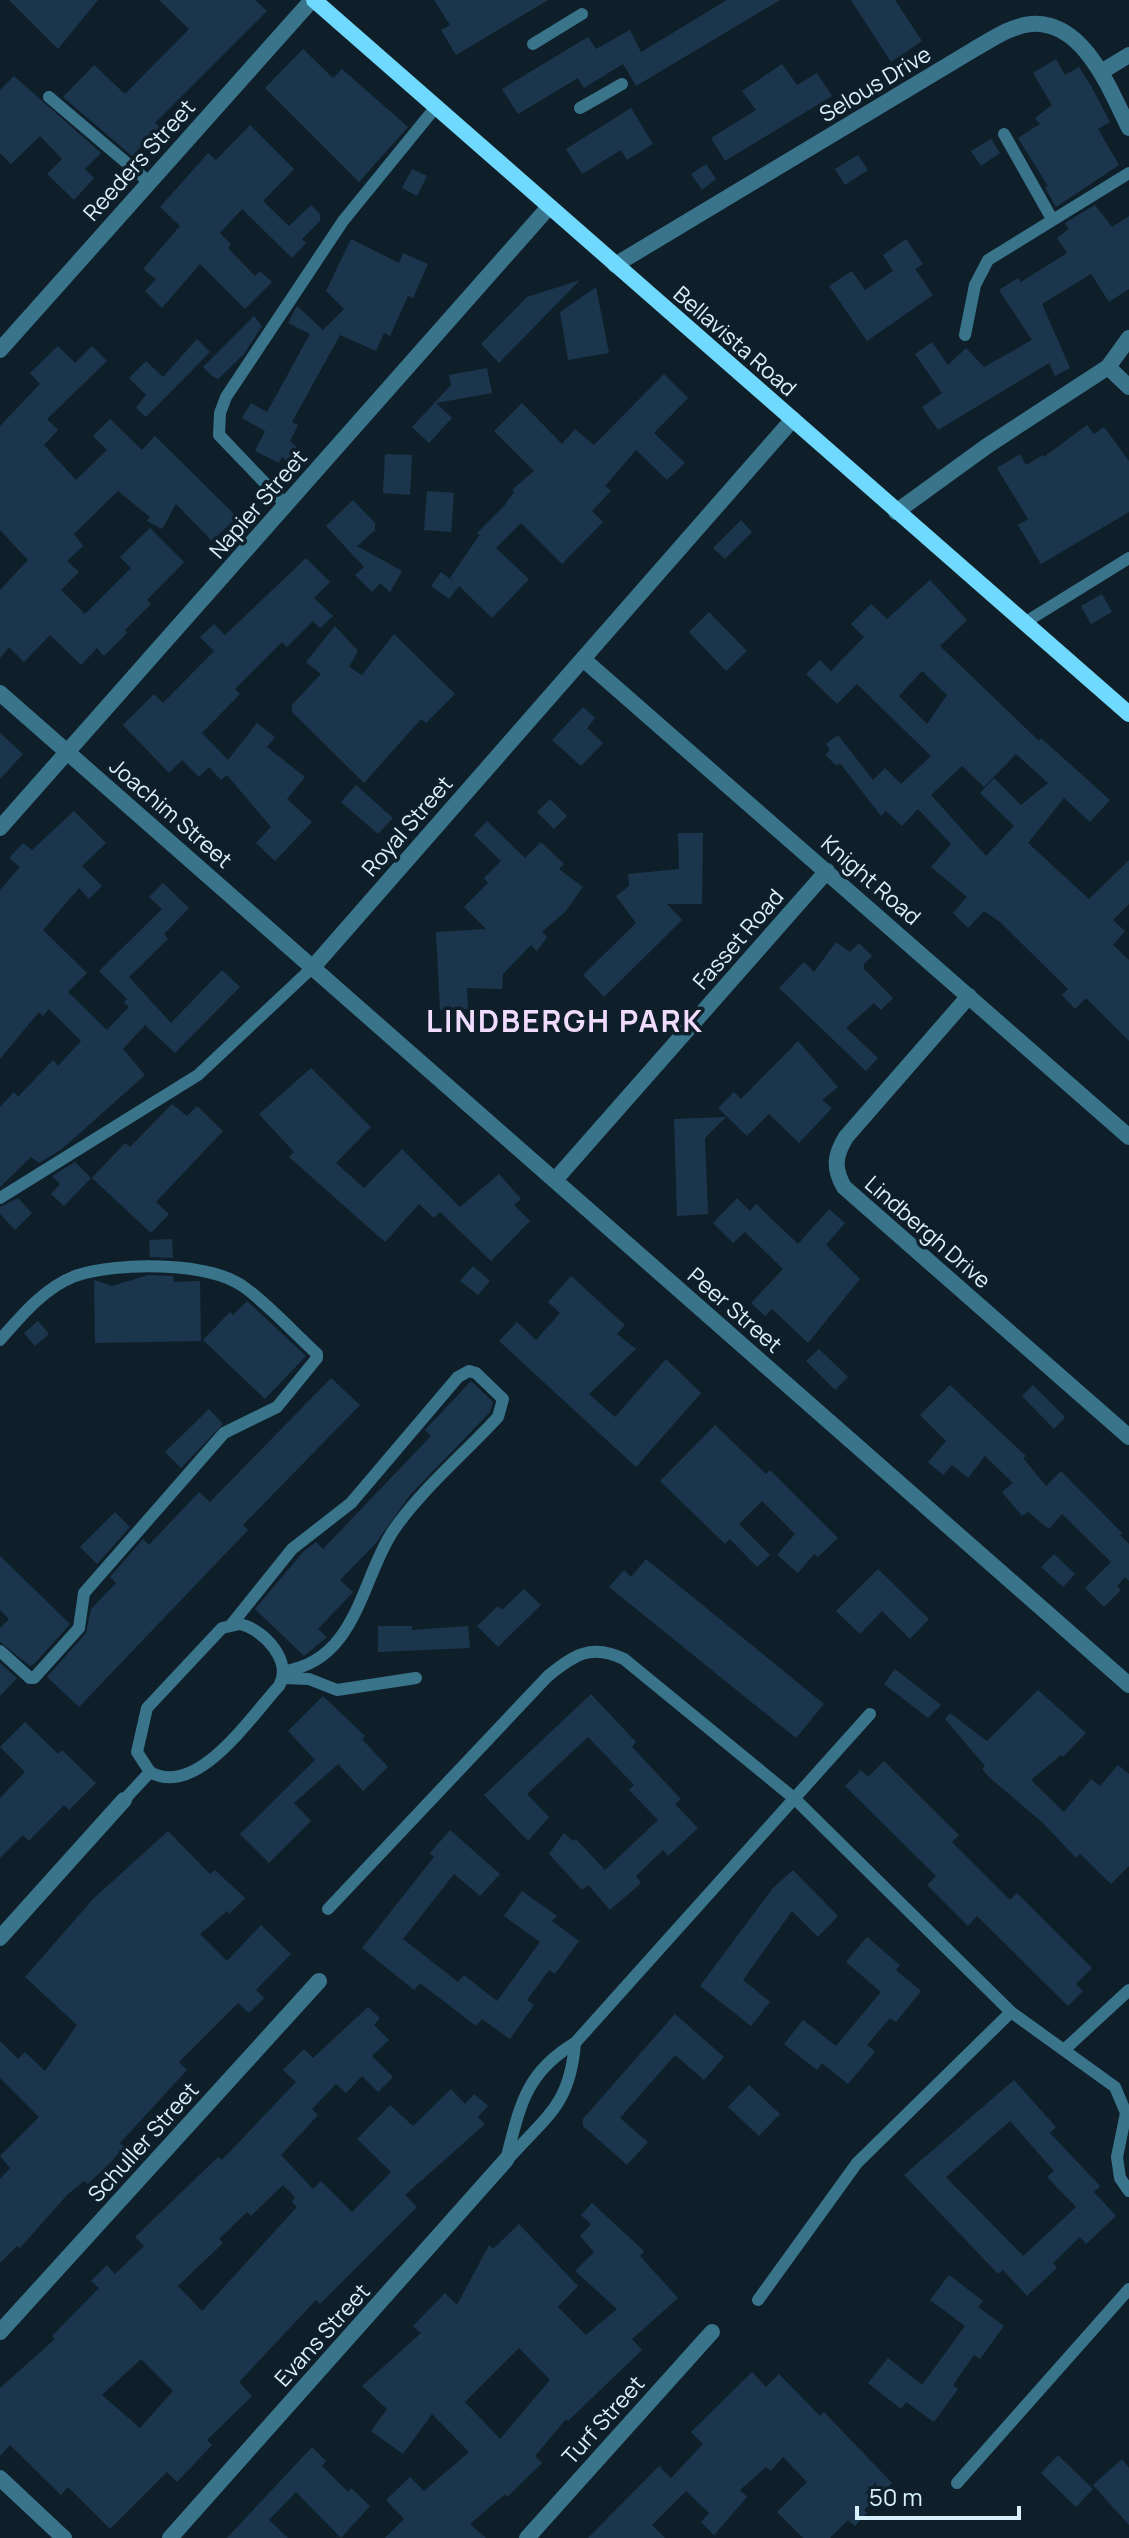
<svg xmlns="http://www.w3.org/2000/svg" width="1129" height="2538" viewBox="0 0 1129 2538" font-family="Manrope,sans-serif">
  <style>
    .building { fill: #1b364c; fill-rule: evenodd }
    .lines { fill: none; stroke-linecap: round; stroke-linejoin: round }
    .lane { stroke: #39748b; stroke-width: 12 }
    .street { stroke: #39748b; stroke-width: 16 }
    .secondary { stroke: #70d9ff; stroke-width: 16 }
    .labels { text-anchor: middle; stroke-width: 7; stroke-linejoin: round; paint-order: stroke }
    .street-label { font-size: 22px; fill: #d9f1ff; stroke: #0f1f2a }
    .district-label { font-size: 30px; font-weight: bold; letter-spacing: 2px; fill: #f1dbff; stroke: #0f1f2a }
  </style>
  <rect width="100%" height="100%" fill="#0f1f2a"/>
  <g class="building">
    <path d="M9 0H98L58 49Z"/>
    <path d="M159 0H255L267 11 155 123 160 127 132 156 63 97 94 65 125 94 189 29Z"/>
    <path d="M434 0H548L456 55 441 30 450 25Z"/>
    <path d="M727 0H780L636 86 623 64 584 88 578 78 518 114 502 89 588 37 596 49 630 30 641 52Z"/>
    <path d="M851 0H895L922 41 891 62Z"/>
    <path d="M303 49 333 78 342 69 408 127 359 182 265 88Z"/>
    <path d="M1056 59 1065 75 1079 67 1091 86 1110 122 1098 129 1119 165 1056 207 1045 188 1048 186 1018 138 1040 124 1035 118 1052 105 1033 73Z"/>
    <path d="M782 64 797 85 817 73 832 96 725 161 711 138 756 110 742 91Z"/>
    <path d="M14 76 101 153 85 169 94 178 74 200 47 174 62 159 40 136 11 164 0 153V90Z"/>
    <path d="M631 108 653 144 627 160 621 150 582 174 566 149Z"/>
    <path d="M250 125 294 169 263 201 289 226 311 205 320 214V221L302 239 306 243 292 258 242 209 220 233 231 244 228 248 255 276 260 271 272 282 245 309 200 264 162 308 145 291 156 279 143 269 180 226 160 207 208 153 216 160Z"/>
    <path d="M991 139 1000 153 981 166 971 151Z"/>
    <path d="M858 155 868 170 845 185 835 169Z"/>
    <path d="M706 164 716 179 702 190 691 174Z"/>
    <path d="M412 169 427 176 417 196 402 188Z"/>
    <path d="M1095 205 1112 227 1129 216V289L1109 302 1091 274 1042 304 1070 368 1055 376 1049 363 938 430 922 407 942 393 915 354 932 342 948 365 966 348 984 367 1032 340 999 290 1018 278 1021 282 1067 253 1057 238 1069 229 1065 223Z"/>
    <path d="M351 239 399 263 403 253 428 264 413 298 408 296 390 336 384 333 376 351 340 335 292 422 298 425 290 441 303 453 292 465 282 457 279 463 255 451 265 431 242 418 251 403 267 412 310 334 288 323 297 306 323 330 344 309 326 291Z"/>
    <path d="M906 239 923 264 915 269 933 295 867 341 829 286 852 271 865 290 893 271 883 255Z"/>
    <path d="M580 280 499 363 481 344 527 297Z"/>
    <path d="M596 287 609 353 568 360 560 312Z"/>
    <path d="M254 316 262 326 244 354 218 379 212 376 203 367Z"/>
    <path d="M197 339 210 352 146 417 136 408 146 395 129 378 146 361 163 377Z"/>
    <path d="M58 346 75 363 92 346 107 361 47 419 58 430 44 445 76 480 107 450 93 436 110 419 142 450 155 436 237 517 212 541 176 504 162 529 147 521 150 517 118 491 74 534 83 546 67 561 79 572 61 590 85 614 131 568 120 557 150 528 184 562 147 600 151 604 125 630 127 633 104 656 97 648 81 665 50 635 24 662 9 647 0 658V590L28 560 0 530V426L40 384 30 373Z"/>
    <path d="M487 368 492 393 436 403 452 418 429 443 412 427 451 385 449 375Z"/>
    <path d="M664 374 688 398 654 433 685 463 667 480 636 450 605 486 611 491 592 511 603 522 562 564 521 523 496 548 529 579 492 618 459 586 449 599 431 586 441 572 454 582 450 578 480 534H476L504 506 514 492 512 490 534 471 494 431 522 403 562 444 575 429 594 445Z"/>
    <path d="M1087 425 1094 434 1104 427 1129 461V512L1041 564 1018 525 1028 519 997 468 1020 454 1026 465 1043 455 1044 457Z"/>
    <path d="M385 454 412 455 410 495 383 493Z"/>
    <path d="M427 491 454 493 451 532 424 530Z"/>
    <path d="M353 500 375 523V530L357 546 402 571 390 592 380 583 372 592 355 575 364 567 326 526Z"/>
    <path d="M741 520 752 532 725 559 713 548Z"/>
    <path d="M306 558 330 582 314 598 333 616 320 628 313 621 287 647 282 642 235 689 240 694 202 733 228 760 257 723 275 737 267 747 305 777 287 799 312 822 275 861 256 843 271 827 227 775 221 780 209 767 199 777 182 760 169 773 123 725 154 694 163 703 214 651 200 637 214 624 225 635Z"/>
    <path d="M930 580 967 620 940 646 1039 741 1041 738 1110 800 1090 822 1064 798 1028 843 1089 899 1129 860V904L1113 920 1125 931 1113 945 1129 960V1041L1086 998 1075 1009 1062 995 1068 989 1000 922 984 911 968 928 953 913 967 897 931 867 951 844 918 809 902 826 886 811 881 816 840 763 837 766 825 755 830 750 826 744 838 735 873 780 885 768 901 784 931 756 857 684 837 704 806 674 820 660 831 671 864 637 851 624 871 604 887 619ZM922 671 947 695 927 724 899 696ZM1016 754 1048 783 1021 805 994 778 980 793 1014 826 986 856 931 795 962 766 984 787Z"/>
    <path d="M1102 594 1112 612 1091 624 1081 606Z"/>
    <path d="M709 612 747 651 726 671 689 632Z"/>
    <path d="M335 626 358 651 349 667 362 675 394 634 455 694 426 723 421 719 364 783 292 712V705L321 674 306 662Z"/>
    <path d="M583 707 595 718 587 728 603 743 581 766 552 740Z"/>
    <path d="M0 733 23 754 0 779Z"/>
    <path d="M356 785 393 818 378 834 341 802Z"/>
    <path d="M550 799 567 816 554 829 537 812Z"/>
    <path d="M74 811 106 843 82 866 102 886 89 899 79 888 43 930 87 973 68 992 107 1030 129 1007 124 1002 127 999 99 971 162 909 149 897 163 883 189 908 164 934 168 939 129 977 171 1023 222 970 240 987 175 1053 145 1025 123 1049 145 1075 62 1149 39 1163 31 1157 0 1187V1107L14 1092 18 1097 53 1060 58 1066 81 1041 49 1009 43 1016 39 1012 0 1059V890L20 867 9 858 23 843 32 850Z"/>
    <path d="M487 821 525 858 541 842 564 864 559 869 583 887 565 912 542 932 547 937 537 951 531 945 503 974 502 989 467 988 468 1009 440 1010 436 932 486 929 464 907 488 883 484 878 501 861 474 835Z"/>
    <path d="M678 833H703L702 904H667L682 920 604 997 583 975 636 923 616 896 629 886 628 874 679 869Z"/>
    <path d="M836 942 850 952 859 943 872 956 864 964V969L893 998 881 1010 874 1003 846 1028 878 1058 866 1071 779 988 804 962 814 972Z"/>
    <path d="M798 1041 838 1087 822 1100 832 1108 799 1143 769 1114 747 1136 718 1108 734 1092 741 1099Z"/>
    <path d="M311 1068 371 1127 336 1163 364 1188 402 1149 460 1207 499 1174 521 1199 514 1205 530 1221 491 1261 440 1212 434 1218 419 1204 385 1242 289 1157 294 1152 259 1114Z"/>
    <path d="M172 1104 187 1116 197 1106 223 1131 156 1202 169 1214 151 1233 92 1178 125 1143 130 1147Z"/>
    <path d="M726 1117 705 1138 708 1214 677 1216 674 1119Z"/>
    <path d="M75 1162 91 1178 64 1206 51 1194 60 1184 52 1176Z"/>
    <path d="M18 1198 32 1213 15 1230 0 1214V1207Z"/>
    <path d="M737 1198 750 1211 756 1204 798 1244 829 1209 845 1223 826 1245 860 1279 808 1343 772 1309 765 1316 751 1303 783 1269 745 1232 733 1243 713 1223Z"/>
    <path d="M172 1239 173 1258 150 1257 149 1240Z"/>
    <path d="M473 1266 490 1281 478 1295 460 1281Z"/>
    <path d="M148 1275 173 1276 174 1282 200 1281 201 1341 95 1343 94 1280 112 1286Z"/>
    <path d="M571 1276 625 1325 617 1334 636 1349 589 1394 615 1417 666 1359 701 1393 636 1467 499 1341 517 1322 536 1340 560 1313 548 1302Z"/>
    <path d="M247 1301 306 1356 265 1399 203 1340 230 1312 233 1315Z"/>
    <path d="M38 1321 49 1334 35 1346 24 1333Z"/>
    <path d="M819 1349 848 1377 835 1390 806 1361Z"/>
    <path d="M331 1378 360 1405 243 1525 248 1530 79 1707 47 1677 86 1633 91 1609 116 1583 110 1577 143 1539 149 1545 199 1492 210 1502Z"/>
    <path d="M471 1381 493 1402 490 1412 410 1495 376 1543 340 1580 353 1592 318 1629 327 1637 304 1656 255 1609 303 1552 316 1542 323 1549 431 1436 425 1430Z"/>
    <path d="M950 1385 1026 1456 1023 1458 1046 1486 1061 1471 1122 1533 1120 1535 1129 1544V1581L1125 1577 1117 1586 1121 1590 1104 1607 1085 1588 1111 1562 1062 1514 1049 1529 1028 1512 1022 1516 1002 1492 1013 1483 985 1456 968 1478 952 1465 943 1475 928 1462 946 1441 920 1415Z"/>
    <path d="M1033 1385 1065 1417 1054 1429 1022 1396Z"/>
    <path d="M209 1409 223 1424 181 1468 165 1452Z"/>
    <path d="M715 1425 766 1474 770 1470 838 1538 818 1557 814 1554 798 1573 777 1555 795 1534 762 1501 739 1524 770 1555 757 1567 730 1539 725 1544 660 1481Z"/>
    <path d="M115 1512 130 1527 97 1564 80 1547Z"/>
    <path d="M1054 1554 1075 1574 1063 1587 1041 1567Z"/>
    <path d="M0 1556 70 1624 34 1664 30 1666 0 1642V1628L9 1619 0 1610Z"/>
    <path d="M646 1559 824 1704 796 1738 609 1587 624 1570 631 1577Z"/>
    <path d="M878 1569 929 1619 910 1639 882 1611 860 1634 836 1611Z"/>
    <path d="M524 1589 541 1605 498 1647 477 1626 498 1606 502 1610Z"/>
    <path d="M378 1626H412V1630L468 1626 470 1648 378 1652Z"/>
    <path d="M0 1663 17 1678 0 1696Z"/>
    <path d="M895 1669 941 1705 928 1718 884 1684Z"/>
    <path d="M1038 1690 1086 1733 1063 1757 1061 1755 1031 1780 1064 1812 1091 1779 1100 1786 1118 1765 1129 1774V1866L1111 1884 1080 1854 1076 1858 1043 1823 990 1778 982 1769 985 1766 945 1719 950 1713 987 1741Z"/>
    <path d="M591 1694 636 1742 632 1747 681 1799 675 1804 698 1828 668 1856 663 1850 636 1876 641 1883 610 1910 588 1885 582 1890 549 1854 564 1833 573 1841 576 1839 605 1870 658 1820 629 1790 634 1785 588 1737 527 1794 549 1817 528 1841 484 1795Z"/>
    <path d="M323 1696 365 1736 362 1739 388 1767 363 1791 338 1764 294 1803 311 1821 269 1863 240 1834 315 1760 288 1731Z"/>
    <path d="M25 1722 58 1754 62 1750 96 1783 69 1810 64 1805 29 1841 23 1835 0 1858V1798L25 1772 0 1747Z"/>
    <path d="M884 1761 959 1835 952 1842 1010 1900 1017 1893 1092 1968 1076 1984 1083 1991 1068 2006 977 1916 968 1926 927 1885 936 1876 845 1786 861 1770 868 1777Z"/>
    <path d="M450 1830 500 1874 480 1896 454 1874 403 1939 458 1982 464 1975 497 2001 540 1942 504 1916 522 1891 557 1916 552 1921 579 1941 555 1974 549 1970 527 2000 534 2005 510 2039 482 2019 476 2026 420 1983 414 1990 362 1948 434 1857 430 1853Z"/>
    <path d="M168 1831 210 1874 215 1870 245 1898 229 1914 227 1911 200 1934 227 1961 261 1925 291 1954 256 1990 264 1998 249 2013 238 2003 179 2062 187 2070 120 2143 124 2147 109 2164 88 2184 84 2181 67 2195 20 2248 17 2246 0 2263V2179L10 2168 0 2156 39 2117 0 2078V2041L18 2059 25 2052 45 2071 77 2025 25 1977 93 1899Z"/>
    <path d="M793 1870 838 1916 818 1937 792 1911 743 1980 770 2002 751 2026 700 1986 773 1888Z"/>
    <path d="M867 1937 900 1965 896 1970 921 1991 896 2022 890 2018 867 2045 875 2052 848 2084 822 2063 817 2070 784 2044 803 2020 836 2046 881 1992 846 1962Z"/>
    <path d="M368 2007 380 2018 374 2025 389 2040 372 2056 393 2077 378 2092 362 2076 346 2093 336 2084 312 2109 318 2115 281 2155 313 2189 321 2181 352 2212 391 2172 357 2139 390 2105 413 2126 451 2089 465 2104 474 2094 488 2106 478 2117 485 2124 405 2195 417 2207 320 2304 316 2300 239 2382 252 2396 207 2440 212 2445 177 2482 167 2472 110 2529 68 2487 61 2495 10 2445 0 2456V2388L55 2339 52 2336 99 2288 91 2281 107 2265 115 2274 144 2246 135 2237 218 2157 222 2160 296 2082 283 2070 304 2049 313 2058ZM283 2185 295 2197 292 2202 297 2207 202 2311 178 2286 223 2243 219 2239 247 2212 251 2216ZM141 2359 173 2391 140 2428 102 2395Z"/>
    <path d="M675 2014 724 2057 704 2080 675 2055 620 2118 648 2142 627 2165 583 2126V2119Z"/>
    <path d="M1014 2080 1056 2127 1050 2133 1100 2186 1094 2192 1116 2216 1086 2244 1080 2237 1053 2263 1057 2268 1027 2296 1003 2270 998 2274 904 2175ZM1010 2121 1054 2171 1047 2177 1076 2207 1023 2256 946 2177Z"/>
    <path d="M749 2085 780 2114 759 2136 728 2107Z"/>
    <path d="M592 2203 644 2251 640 2256 678 2298 632 2339 642 2350 568 2421 566 2419 535 2456 542 2463 507 2497 505 2494 470 2524 486 2538H385L404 2519 386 2500 410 2477 424 2491 469 2452 432 2414 403 2454 371 2431 387 2409 362 2386 421 2333 413 2326 445 2293 457 2305 489 2245 493 2249 519 2224 578 2286 558 2307 586 2335 617 2309 575 2271 594 2252 580 2236 591 2224 581 2215ZM519 2348 550 2380 500 2439 465 2402Z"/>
    <path d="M949 2275 983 2301 978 2307 1004 2326 980 2359 974 2355 953 2385 958 2389 934 2422 906 2402 901 2409 868 2383 888 2358 922 2385 965 2326 930 2300Z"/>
    <path d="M752 2372 766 2387 779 2374 820 2416 824 2412 892 2483 864 2510 867 2513 855 2526 848 2520 830 2538H803L777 2512 807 2482 783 2457 771 2471 766 2467 740 2490 747 2497 714 2535 701 2522 709 2513 686 2491 652 2525 665 2538H588L659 2466 671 2478 703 2444 691 2432Z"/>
    <path d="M312 2447 326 2461 322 2466 348 2492 351 2488 370 2506 341 2538 296 2492 269 2520 288 2538H227Z"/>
    <path d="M1058 2455 1093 2489 1076 2507 1041 2473Z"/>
    <path d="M1122 2459 1129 2468V2525L1093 2485Z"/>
  </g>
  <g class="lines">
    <g class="lane">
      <path d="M533 44 582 14"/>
      <path d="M49 97 149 182"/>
      <path d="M580 108 622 84"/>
      <path d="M1004 134 1052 219"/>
      <path d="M965 335 975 285 988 260 1129 173"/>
      <path d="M286 505 219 435 220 413 226 397 343 221 435 108"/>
      <path d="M1024 623 1129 558"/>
      <path d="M0 1198 198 1075 314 966"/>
      <path d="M0 1340C21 1316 44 1288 75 1276 116 1262 208 1261 244 1287 270 1306 293 1332 317 1354V1358L277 1407 224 1433 84 1593 79 1628 34 1678H30L0 1651"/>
      <path d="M240 1624C265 1630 293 1662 279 1686 251 1716 197 1799 150 1772L137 1752 147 1708 222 1628Z"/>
      <path d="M231 1625 292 1549 351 1503 458 1377 469 1371 476 1373 503 1399 498 1417C464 1454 421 1490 393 1531 361 1579 357 1660 285 1671"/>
      <path d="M284 1678 309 1679 337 1690 416 1678"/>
      <path d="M124 1800 150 1772"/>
      <path d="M328 1909 548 1676C574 1655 591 1643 624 1659L795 1799 1011 2012 1115 2087 1126 2113 1117 2157 1120 2178 1129 2191"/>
      <path d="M1064 2050 1129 1990"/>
      <path d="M509 2158C548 2115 570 2104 575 2043"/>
      <path d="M506 2160C520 2106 525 2073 575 2043L870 1714"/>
      <path d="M758 2300 857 2163 1011 2012"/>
      <path d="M957 2483 1129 2289"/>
    </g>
    <g class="street">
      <path d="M1101 72 1129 55"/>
      <path d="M615 265 973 50C991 40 1010 26 1031 24 1084 20 1110 90 1129 128"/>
      <path d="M0 350 312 0"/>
      <path d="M1108 367 1129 387"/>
      <path d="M896 512 987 446 1108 367 1129 338"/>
      <path d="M583 659 1129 1137"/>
      <path d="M0 693 1129 1685"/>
      <path d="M0 828 548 208"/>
      <path d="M314 966 793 419"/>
      <path d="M969 996 846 1137C835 1155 833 1168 844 1187L1129 1437"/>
      <path d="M555 1180 827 871"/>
      <path d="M0 1938 124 1800"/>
      <path d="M0 2332 319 1981"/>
      <path d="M0 2478 64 2538"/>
      <path d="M170 2538 506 2160"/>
      <path d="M527 2538 712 2332"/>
    </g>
    <path class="secondary" d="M314 0 1129 714"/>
  </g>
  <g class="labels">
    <g class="street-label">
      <text transform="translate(875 84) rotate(-31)" y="8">Selous Drive</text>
      <text transform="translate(139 160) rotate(-48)" y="8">Reeders Street</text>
      <text transform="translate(735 341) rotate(41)" y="8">Bellavista Road</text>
      <text transform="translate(258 504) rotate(-49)" y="8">Napier Street</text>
      <text transform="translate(171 813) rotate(41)" y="8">Joachim Street</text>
      <text transform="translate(407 826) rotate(-49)" y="8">Royal Street</text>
      <text transform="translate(871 880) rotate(41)" y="8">Knight Road</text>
      <text transform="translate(738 939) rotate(-49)" y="8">Fasset Road</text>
      <text transform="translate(928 1232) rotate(41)" y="8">Lindbergh Drive</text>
      <text transform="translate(735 1310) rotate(41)" y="8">Peer Street</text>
      <text transform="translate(143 2142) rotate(-48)" y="8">Schuller Street</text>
      <text transform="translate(322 2335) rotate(-48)" y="8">Evans Street</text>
      <text transform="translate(603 2420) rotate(-48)" y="8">Turf Street</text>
    </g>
    <g class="district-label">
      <text x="565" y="1032">LINDBERGH PARK</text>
    </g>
  </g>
  <path d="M857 2506v12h162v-12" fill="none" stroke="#d9f1ff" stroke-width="4"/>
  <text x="869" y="2506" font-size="24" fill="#d9f1ff" stroke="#0f1f2a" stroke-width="6" paint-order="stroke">50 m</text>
</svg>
